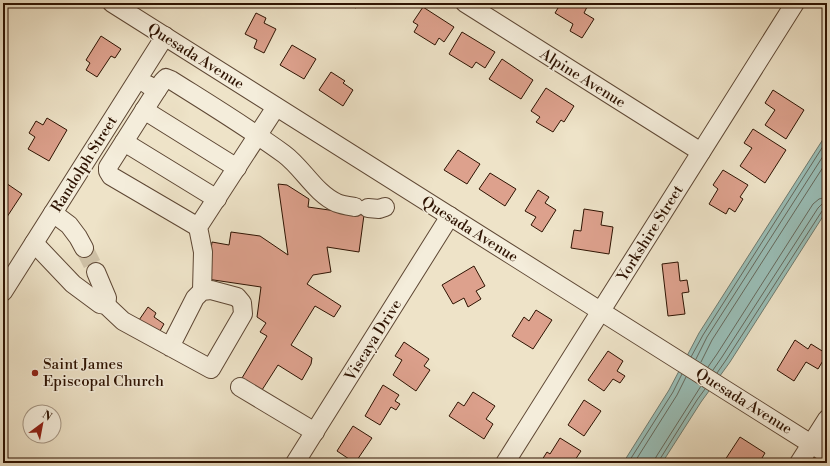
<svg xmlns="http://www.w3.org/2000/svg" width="830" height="466" viewBox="0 0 830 466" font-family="'Libre Bodoni',serif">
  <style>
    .water { fill: #99beb7; stroke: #6e7a6f }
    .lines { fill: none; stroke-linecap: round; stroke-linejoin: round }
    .shore { stroke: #64685c; stroke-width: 1 }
    .building { fill: #dda18d; stroke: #2e1302 }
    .minor-tunnel { stroke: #d1c4aa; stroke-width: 18; stroke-dasharray: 18 9; stroke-linecap: butt }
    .minor-casing { stroke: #5e4734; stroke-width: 20 }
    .minor { stroke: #f4eddb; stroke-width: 18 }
    .poi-dot { fill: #8f2418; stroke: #f4eddb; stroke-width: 1.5 }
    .labels { text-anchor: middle; stroke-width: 3; stroke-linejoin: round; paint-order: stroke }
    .street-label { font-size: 15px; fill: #2e1302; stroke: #f4eddb }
    .poi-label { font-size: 15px; fill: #2e1302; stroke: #f4eddb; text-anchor: start }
  </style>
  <rect width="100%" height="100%" fill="#eee3c8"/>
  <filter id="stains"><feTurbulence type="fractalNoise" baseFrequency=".005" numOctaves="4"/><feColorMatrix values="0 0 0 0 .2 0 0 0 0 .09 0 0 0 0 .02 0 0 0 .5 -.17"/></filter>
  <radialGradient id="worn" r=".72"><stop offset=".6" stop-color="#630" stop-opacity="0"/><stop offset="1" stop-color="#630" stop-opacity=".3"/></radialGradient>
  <path class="water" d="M827 133V210L730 362 701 402 662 463H623L669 390 699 333Z"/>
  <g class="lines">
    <g class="shore">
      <path d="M691 357 703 335 827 140"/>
      <path d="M696 359 707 337 827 150"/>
      <path d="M701 362 712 340 827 161"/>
      <path d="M708 367 717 354 813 204 819 199 827 197"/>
      <path d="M713 370 722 357 818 208 822 204 827 203"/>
      <path d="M717 373 726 360 822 211 824 209 827 208"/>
      <path d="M628 463 673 392 682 374"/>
      <path d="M634 463 677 395 686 377"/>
      <path d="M654 463 656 457 701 386"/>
      <path d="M659 463 660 459 697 400 705 389"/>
    </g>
  </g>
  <g class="building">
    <path d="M347 3H359L356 8Z"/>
    <path d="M561 3H569L573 5 574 3H580L587 7 584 13 594 19 582 38 570 31 573 24 555 13Z"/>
    <path d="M423 7 454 27 444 42 439 38 435 45 414 32 418 25 413 22Z"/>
    <path d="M256 13 266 18 264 23 276 29 264 53 254 48 257 40 245 34Z"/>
    <path d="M462 32 495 52 485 68 476 62 472 68 449 54Z"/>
    <path d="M101 36 121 49 115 58 111 56 97 77 86 70 90 63 86 60Z"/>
    <path d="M292 45 316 59 304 79 280 65Z"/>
    <path d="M502 59 533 80 521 99 489 79Z"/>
    <path d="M331 72 345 81 343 83 353 90 343 106 319 90Z"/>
    <path d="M546 88 574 106 564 122 561 120 553 132 536 122 540 117 531 111Z"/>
    <path d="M773 90 804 110 786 139 765 125 775 110 765 103Z"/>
    <path d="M47 118 67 130 49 161 28 149 35 137 29 133 36 121 43 125Z"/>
    <path d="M753 129 786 150 765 183 740 166 752 148 744 143Z"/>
    <path d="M458 150 480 164 467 184 444 170Z"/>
    <path d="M723 170 748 185 740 197 743 199 735 212 729 208 726 214 709 204 718 189 713 185Z"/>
    <path d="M490 173 516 189 505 206 479 189Z"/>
    <path d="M3 181 22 194 3 223Z"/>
    <path d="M278 184 287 185 309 199 308 207 364 215 359 252 327 247 331 272 313 275 307 284 341 306 334 317 315 306 291 345 312 358 311 364 302 380 278 365 262 390 242 378 267 336 260 332 266 323 257 317 261 287 207 279 212 242 229 245 231 232 260 236 288 255Z"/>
    <path d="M538 190 549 197 545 203 556 210 542 232 531 225 536 217 525 211Z"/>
    <path d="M584 209 603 212 601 225 613 227 609 254 571 248 574 230 581 231Z"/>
    <path d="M678 262 680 281 687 280 689 292 682 293 685 314 668 316 662 264Z"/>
    <path d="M474 266 485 286 476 291 481 299 468 307 464 298 453 304 442 285Z"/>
    <path d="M148 307 156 313 154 317 164 324 157 336 137 323Z"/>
    <path d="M536 310 552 320 533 349 512 336 524 317 529 321Z"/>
    <path d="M795 340 808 349 811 344 827 354 818 369 806 362 794 381 777 370Z"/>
    <path d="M404 342 429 359 424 366 430 370 416 391 393 375 402 360 395 356Z"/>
    <path d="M608 351 623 361 617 371 625 376 620 383 613 379 604 391 588 380Z"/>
    <path d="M383 385 399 395 395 401 400 404 396 410 391 407 380 425 365 416Z"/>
    <path d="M473 392 495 406 486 419 493 424 484 439 449 416 458 402 464 406Z"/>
    <path d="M584 400 601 411 584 436 568 425Z"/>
    <path d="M353 426 372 438 355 463 337 451Z"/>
    <path d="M740 437 765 453 759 463H723Z"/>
    <path d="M560 438 581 451 573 463H540L547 452 550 454Z"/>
  </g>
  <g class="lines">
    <path class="minor-tunnel" d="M84 248 96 272"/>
    <g class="minor-casing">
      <g id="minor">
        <path d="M112 3 827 454"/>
        <path d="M465 3 701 152"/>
        <path d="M148 85 157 90 108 167V171L111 176 198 227"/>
        <path d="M157 90 163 81 166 78 171 80C209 104 247 127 284 154 303 168 315 193 337 203 342 205 349 206 355 207"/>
        <path d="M144 110 237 168"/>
        <path d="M124 142 217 199"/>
        <path d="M368 208 379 209 385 207"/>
        <path d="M53 213 69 225 78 237 84 248"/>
        <path d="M34 243 73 284 100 304 106 305 123 321 211 369 243 314 242 303 237 297 211 290 202 291 195 298 170 347"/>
        <path d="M96 272 107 298 106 305"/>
        <path d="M202 291 203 252 198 227 276 107"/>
        <path d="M3 292 165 36"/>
        <path d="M240 387 315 432"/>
        <path d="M295 463 450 216"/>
        <path d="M505 463 795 3"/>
        <path d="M799 463 827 419"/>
      </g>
    </g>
    <use href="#minor" class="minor"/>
  </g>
  <circle class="poi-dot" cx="35" cy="373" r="4"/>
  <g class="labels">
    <g class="street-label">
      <text transform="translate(196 56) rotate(32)" y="5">Quesada Avenue</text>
      <text transform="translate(583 78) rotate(32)" y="5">Alpine Avenue</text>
      <text transform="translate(84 164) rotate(-58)" y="5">Randolph Street</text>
      <text transform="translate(470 229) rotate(32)" y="5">Quesada Avenue</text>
      <text transform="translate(650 233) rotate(-58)" y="5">Yorkshire Street</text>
      <text transform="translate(373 340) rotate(-58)" y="5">Viscaya Drive</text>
      <text transform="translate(744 401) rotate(32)" y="5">Quesada Avenue</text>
    </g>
    <g class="poi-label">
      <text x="43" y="369">Saint James<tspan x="43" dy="17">Episcopal Church</tspan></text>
    </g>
  </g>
  <rect width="830" height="466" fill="none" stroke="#eee3c8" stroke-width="16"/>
  <rect x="4" y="4" width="822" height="458" fill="none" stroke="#2e1302" stroke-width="2"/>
  <rect x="8" y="8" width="814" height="450" fill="none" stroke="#2e1302"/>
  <g transform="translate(42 424) rotate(32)"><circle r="19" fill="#f4eddb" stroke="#a59684"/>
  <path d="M0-3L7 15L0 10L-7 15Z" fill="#8f2418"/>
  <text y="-6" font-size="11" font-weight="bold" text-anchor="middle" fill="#2e1302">N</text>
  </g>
  <rect width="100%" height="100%" filter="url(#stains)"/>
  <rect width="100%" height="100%" fill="url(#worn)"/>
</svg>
